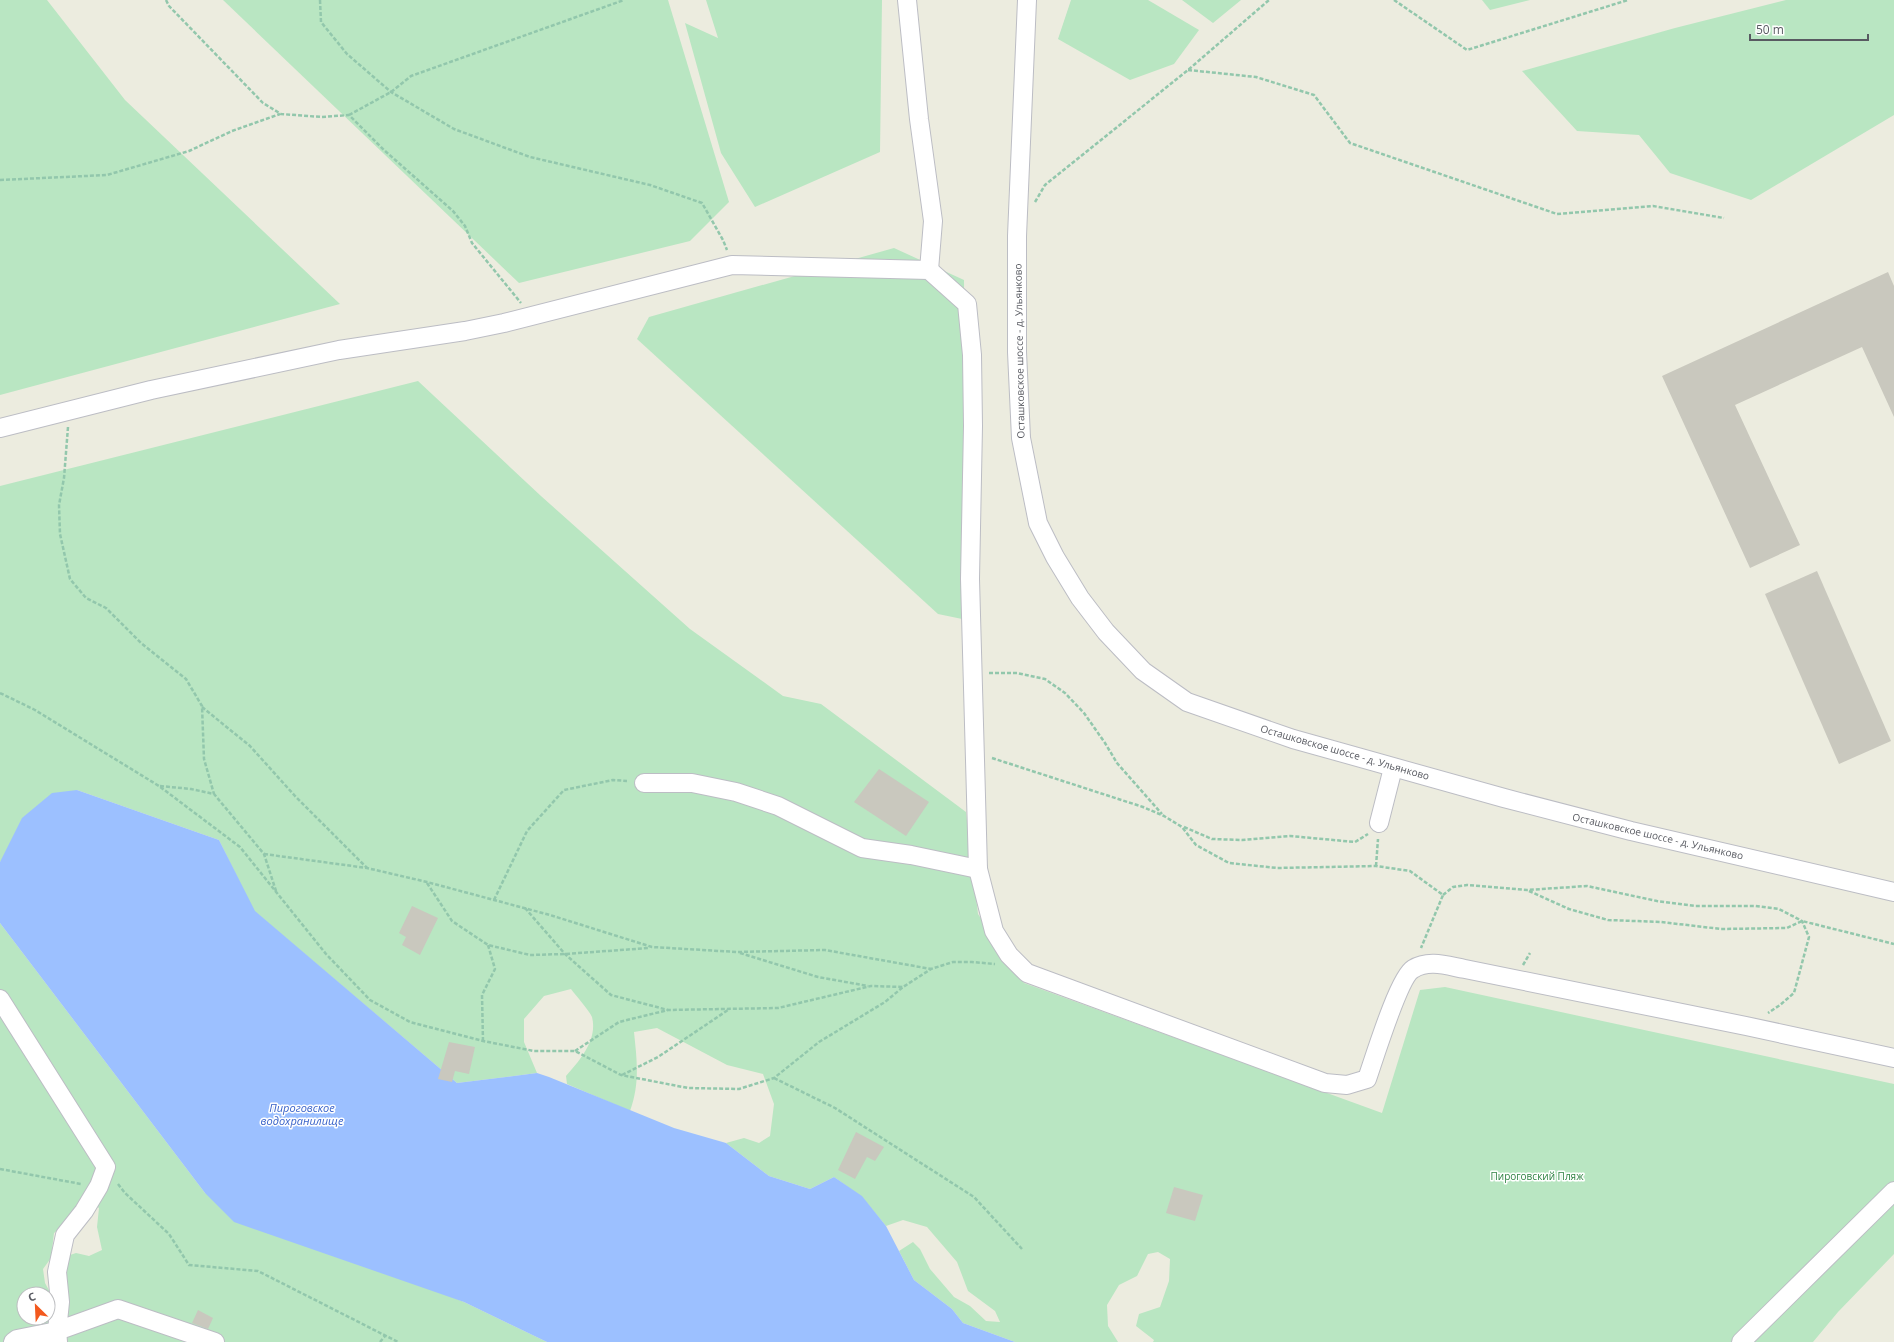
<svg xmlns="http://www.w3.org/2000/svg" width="1894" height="1342" viewBox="0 0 1894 1342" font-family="'Open Sans',sans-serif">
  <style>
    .green { fill: #b9e6c2; fill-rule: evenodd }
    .water { fill: #9cc0ff }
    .building { fill: #c9c8be }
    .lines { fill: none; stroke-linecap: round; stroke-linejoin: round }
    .minor-casing { stroke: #bcbdc4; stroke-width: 20 }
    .path { stroke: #92c7ac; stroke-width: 2.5; stroke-dasharray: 4 2; stroke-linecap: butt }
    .minor { stroke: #fff; stroke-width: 18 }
    .labels { text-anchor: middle; stroke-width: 3; stroke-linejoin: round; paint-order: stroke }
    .street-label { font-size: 10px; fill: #585a61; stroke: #fff }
    .park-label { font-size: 10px; fill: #2e8242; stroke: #fff }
    .water-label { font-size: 11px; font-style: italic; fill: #3862c9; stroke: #fff }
  </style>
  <rect width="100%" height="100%" fill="#ececdf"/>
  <g class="green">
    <path d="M0 0H47L125 100 340 304 0 395Z"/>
    <path d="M223 0H668L729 202 690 241 519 283Z"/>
    <path d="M706 0H882L880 152 755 207 721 153 685 23 718 38Z"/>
    <path d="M1071 0H1148L1199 30 1174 64 1130 80 1058 39Z"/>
    <path d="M1182 0H1241L1213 23Z"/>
    <path d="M1482 0H1530L1490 10Z"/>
    <path d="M1786 0H1894V115L1751 200 1670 173 1639 135 1577 131 1522 71 1675 28Z"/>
    <path d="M894 248 964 280 967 620 938 614 637 339 649 317Z"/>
    <path d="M418 381 541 496 690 629 783 696 821 704 966 812 978 914 1024 983 1382 1113 1420 990 1445 987 1894 1084V1254L1838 1312 1813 1342H1153L1154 1340 1136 1326 1139 1314 1160 1307 1169 1281 1170 1259 1158 1252 1148 1254 1137 1276 1119 1285 1107 1305 1108 1326 1118 1342H1015L963 1323 952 1309 914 1280 899 1251 913 1242 920 1249 930 1269 954 1297 970 1306 986 1321 1000 1322 995 1311 968 1291 957 1262 927 1227 903 1220 886 1226 862 1197 834 1177 810 1189 769 1176 726 1143 744 1138 759 1143 770 1136 774 1104 763 1074 727 1065 657 1028 634 1032C637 1061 640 1083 630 1111L567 1084 566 1076C579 1061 598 1040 592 1017 589 1010 576 996 571 989L544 996 524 1019V1042L537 1073 457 1083 254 911 219 840 77 790 0 862V486Z"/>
    <path d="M0 923 205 1193 464 1302 547 1342H0ZM91 1203 99 1208 97 1227 102 1250 89 1256 76 1253 70 1255 64 1265 52 1296 45 1283 43 1269 51 1258 54 1233ZM24 1294H48V1318H24Z"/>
  </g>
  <path class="water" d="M77 790 219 840 255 911 457 1083 537 1073 549 1077 674 1128 726 1143 769 1176 810 1189 834 1177 862 1196 886 1226 914 1280 952 1309 963 1323 1015 1342H547L464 1302 234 1222 205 1193 0 923V862L22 818 52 793Z"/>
  <g class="building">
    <path d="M1888 272 1894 286V417L1862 347 1735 405 1800 545 1750 568 1662 376Z"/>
    <path d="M1817 571 1891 741 1839 764 1765 594Z"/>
    <path d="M879 769 929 802 906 836 854 802Z"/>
    <path d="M412 906 438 918 420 955 402 945 406 937 399 933Z"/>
    <path d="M449 1042 475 1047 469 1074 455 1071 452 1082 438 1079Z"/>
    <path d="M856 1132 884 1147 875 1161 867 1157 855 1179 838 1170Z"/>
    <path d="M1174 1187 1203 1195 1195 1221 1166 1213Z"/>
    <path d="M198 1310 213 1318 208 1329 192 1323Z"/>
  </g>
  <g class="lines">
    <g class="minor-casing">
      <g id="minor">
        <path d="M907 0 919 119 933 221 929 270"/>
        <path d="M1027 0 1017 236V352L1021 438 1038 523 1055 557 1080 598 1106 632 1143 671 1187 702 1293 739 1504 798 1631 831 1894 892"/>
        <path d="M0 428 151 390 339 350 465 331 504 323 732 265 929 270 967 304 972 355 973 426 970 579 978 869 994 931 1009 955 1027 973 1325 1083 1347 1085 1367 1079C1374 1059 1399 977 1413 969 1429 959 1448 966 1465 969L1746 1026 1894 1058"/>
        <path d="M644 783H692L736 792 778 806 862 848 911 855 978 869"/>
        <path d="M1379 823 1393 768"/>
        <path d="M0 999 106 1167 99 1186 84 1211 65 1235 57 1272 60 1302 57 1331 118 1309 215 1342"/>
        <path d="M13 1342 17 1339 57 1331 58 1342"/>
        <path d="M1741 1342 1894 1191"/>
      </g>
    </g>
    <g class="path">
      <path d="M166 0 169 6 263 103 281 114 322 117 349 115 384 150 453 211 465 226 472 243 521 303"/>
      <path d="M320 0 321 22 347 54 391 92 454 129 530 157 650 185 702 203 723 240 727 250"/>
      <path d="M1394 0 1467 50 1628 0"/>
      <path d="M1188 70 1256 77 1314 95 1350 143 1557 214 1653 206 1724 218"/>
      <path d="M349 115 391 92 411 76 624 0"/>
      <path d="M0 180 107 175 189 151 232 131 280 114"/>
      <path d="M1035 202 1045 185 1188 70 1269 0"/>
      <path d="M68 427 64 478 59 505 60 534 70 579 86 598 106 608 141 643 186 679 202 706 204 759 214 794"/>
      <path d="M989 673H1017L1045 679 1065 693 1084 713 1105 743 1117 763 1162 814"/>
      <path d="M0 693 35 710 159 786 240 847 326 954 370 1000 410 1022 483 1041 534 1051H575L621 1075 688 1088 739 1089 774 1078 819 1042 885 1002 903 987 931 969 953 962H972L995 964"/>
      <path d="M202 707 250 746 295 796 367 868"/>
      <path d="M992 758 1143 807 1164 816 1182 827 1196 845 1229 863 1277 868 1376 866 1410 871 1443 895 1421 948"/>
      <path d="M160 786 191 789 214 794 264 854 276 891"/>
      <path d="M1184 827 1212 839 1242 840 1290 836 1355 842 1368 834"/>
      <path d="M264 854 367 868 427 882 550 915 652 947 737 952 825 950 931 969"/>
      <path d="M1376 866 1378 839"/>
      <path d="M427 883 452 921 488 945 530 955 565 954 649 948"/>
      <path d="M1529 891 1569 909 1608 920 1661 922 1721 929 1787 928 1802 921 1894 944"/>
      <path d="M1443 895 1453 887 1467 885 1527 890 1587 886 1657 901 1695 906H1755L1779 909 1802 921 1809 937 1794 993 1780 1005 1768 1013"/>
      <path d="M494 900 527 831 564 790 613 780 627 781"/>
      <path d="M525 908 565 954 611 995 668 1010"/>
      <path d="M740 953 818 977 868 986"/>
      <path d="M1523 965 1530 953"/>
      <path d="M483 1041 482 995 495 969 488 945"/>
      <path d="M575 1051 619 1022 668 1010 778 1008 871 986 903 987"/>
      <path d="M622 1075 658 1057 728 1010"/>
      <path d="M774 1078 835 1108 974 1197 1022 1249"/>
      <path d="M0 1169 81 1184"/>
      <path d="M118 1184 125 1193 169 1234 189 1265 258 1271 398 1342"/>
      <path d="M380 1342 385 1336"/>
    </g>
    <use href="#minor" class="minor"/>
  </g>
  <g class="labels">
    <g class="street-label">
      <text transform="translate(1019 351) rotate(-91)" y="4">Осташковское шоссе - д. Ульянково</text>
      <text transform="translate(1345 752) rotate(16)" y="4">Осташковское шоссе - д. Ульянково</text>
      <text transform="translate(1658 836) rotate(13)" y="4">Осташковское шоссе - д. Ульянково</text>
    </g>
    <g class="park-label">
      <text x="1537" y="1180">Пироговский Пляж</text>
    </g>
    <g class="water-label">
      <text x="302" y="1112">Пироговское<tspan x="302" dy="13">водохранилище</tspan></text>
    </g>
  </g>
  <g transform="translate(36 1306) rotate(336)"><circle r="19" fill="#ffffff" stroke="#bcbdc0"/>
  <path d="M0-3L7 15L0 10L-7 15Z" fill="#f3591e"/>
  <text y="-6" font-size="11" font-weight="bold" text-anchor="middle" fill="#585a61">С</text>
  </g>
  <path d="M1750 34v6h118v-6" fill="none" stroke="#585a61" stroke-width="2"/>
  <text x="1756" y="34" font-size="12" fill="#585a61" stroke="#ffffff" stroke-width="3" paint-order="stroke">50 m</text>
</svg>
